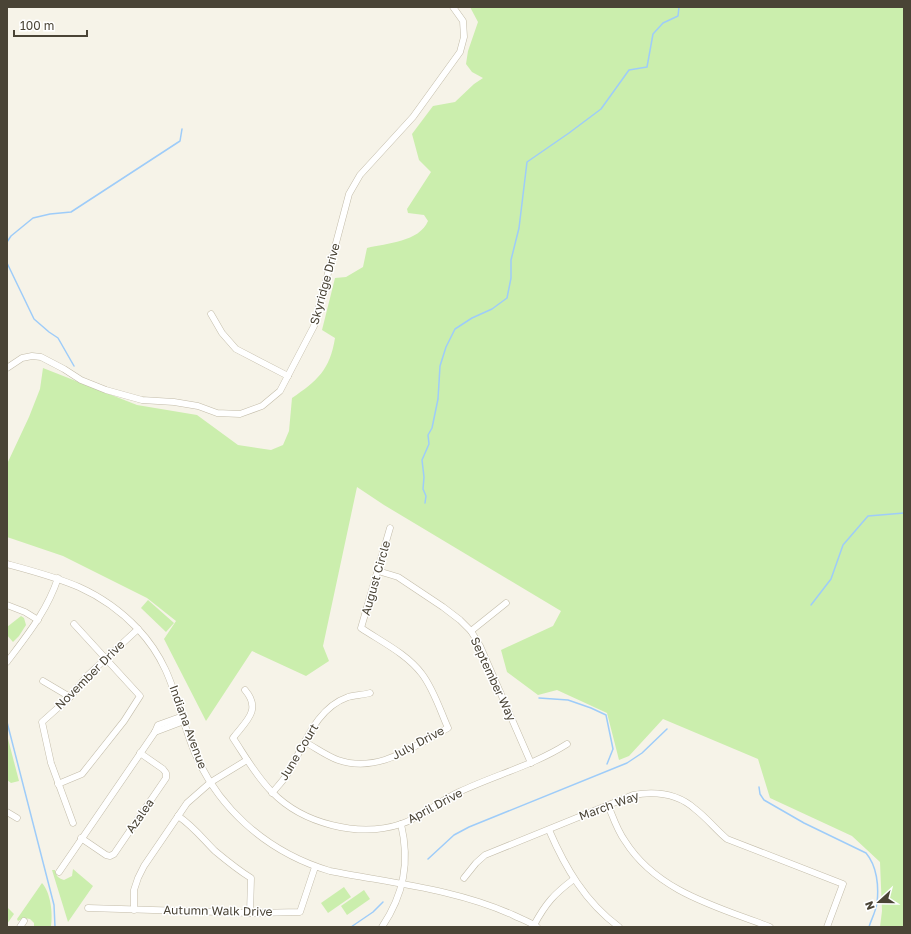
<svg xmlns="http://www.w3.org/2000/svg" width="911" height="934" viewBox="0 0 911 934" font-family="'Golos Text',sans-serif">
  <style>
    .green { fill: #cbeead }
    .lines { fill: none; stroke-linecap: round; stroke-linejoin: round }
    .stream { stroke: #9eccf9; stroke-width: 1.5 }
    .minor-casing { stroke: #c3bca9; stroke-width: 7 }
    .minor { stroke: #fff; stroke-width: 6 }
    .labels { text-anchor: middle; stroke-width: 3; stroke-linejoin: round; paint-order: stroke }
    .street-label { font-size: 12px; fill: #4a4436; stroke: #fff }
  </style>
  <rect width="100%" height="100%" fill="#f6f3e8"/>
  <g class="green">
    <path d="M470 7H904V927H880L882 911 880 862 852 836 770 798 758 759 663 719 629 756 619 760 607 713 557 690 538 695 507 672 501 650 553 626 561 611 384 505 357 487 323 646 329 661 306 676 252 651 206 721 164 639 176 621 147 598 63 556 7 537V464L29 417 40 389 43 368 137 405 197 415 238 445 271 450 283 445 289 431 292 398C317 381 330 370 335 338L322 330 335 278 346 277 363 267 367 248C387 243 419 242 428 221L424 215 408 213 407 209 431 172 419 160 412 134 433 106 455 102 474 84 483 78 472 72 466 64 468 51 478 22Z"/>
    <path d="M148 600 174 623 166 632 141 608Z"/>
    <path d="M21 616 24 618 26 625 19 636 13 642 7 635V627Z"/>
    <path d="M7 735 19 781 11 783 7 780Z"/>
    <path d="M73 869 93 886 68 922 52 870H55C56 876 58 878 64 880L72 876Z"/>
    <path d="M42 883C51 893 53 914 51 927H34V923L30 919 24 918 18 921 17 919Z"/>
    <path d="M344 887 351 897 328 913 321 903Z"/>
    <path d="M364 890 370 899 347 915 341 906Z"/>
    <path d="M7 907 14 914 7 924Z"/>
  </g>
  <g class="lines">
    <g class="stream">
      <path d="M7 242 11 236 33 218 50 214 71 212 180 141 182 129"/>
      <path d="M7 263 34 319 49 332 58 338 74 366"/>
      <path d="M425 503 426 496 423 489 424 477 422 460 429 444 428 435 432 428 438 399 440 366 446 347 455 329 472 318 492 309 507 298 511 278V260L519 228 527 162 569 133 601 109 629 70 647 67 653 34 663 23 678 16 679 7"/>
      <path d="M811 605 831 579 843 545 868 516 904 513"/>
      <path d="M539 698 568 700 591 708 606 715 613 749 607 764"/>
      <path d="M7 722 54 905 55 927"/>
      <path d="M759 787 760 794 764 800 804 823 866 853C877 866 879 886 877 903 876 911 871 920 869 927"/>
      <path d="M428 859 454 835 469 827 627 763 642 753 667 729"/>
      <path d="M351 927 373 912 383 902"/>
    </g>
    <g class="minor-casing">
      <g id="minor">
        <path d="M211 314 222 333 236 349 288 376"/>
        <path d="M7 368 22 358 32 356 41 357 64 369 81 380 106 390 142 400 174 402 198 406 217 413 240 414 262 406 280 391 314 326 349 194 360 175 413 117 460 52 464 37 463 21 453 7"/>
        <path d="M7 564C59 578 99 588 138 629 171 664 175 699 191 743 214 806 266 852 330 871 391 883 456 889 513 915 521 919 530 922 537 927"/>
        <path d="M378 571 398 577 443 607 460 620 471 631 480 646 531 763"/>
        <path d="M7 605 25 612 38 620"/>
        <path d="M471 631 506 603"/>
        <path d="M7 662C28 634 47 611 58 578"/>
        <path d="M43 681 70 697"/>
        <path d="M245 690C262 710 246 721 233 738 245 756 256 776 272 792 303 824 359 838 401 824 423 817 439 801 459 792 495 775 534 765 567 744"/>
        <path d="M155 732 184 721"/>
        <path d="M305 742C316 748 327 756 338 760 379 774 413 746 448 728 440 710 434 690 422 674 407 654 382 642 361 628L390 528"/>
        <path d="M58 784 82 774 124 721 140 696 74 624"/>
        <path d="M272 793C277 787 282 782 286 776 304 748 314 709 348 697 355 695 363 695 370 693"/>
        <path d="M608 805C613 817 617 830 625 841 657 892 718 907 770 927"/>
        <path d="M7 812 17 818"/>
        <path d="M178 816C193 826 203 839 215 851 227 861 238 870 251 878L250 913"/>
        <path d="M73 823 51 763 42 722 70 697 87 676 138 629"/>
        <path d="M549 830C565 867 585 902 619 927"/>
        <path d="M81 838 106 855 110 856 114 854 166 778V773L163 769 140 753"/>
        <path d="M59 872 155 732 158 725 183 716"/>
        <path d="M464 878 476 863 485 855 633 795C656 791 677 793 695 809 707 818 716 830 727 839L843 884 827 927"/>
        <path d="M88 908 250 913 300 912 315 867"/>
        <path d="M134 910V890L138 878 144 866 187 803 211 782 247 760"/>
        <path d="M534 925C546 903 554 894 574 879"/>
        <path d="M20 927 24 921"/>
        <path d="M382 927C404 894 410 862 401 824"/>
      </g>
    </g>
    <use href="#minor" class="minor"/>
  </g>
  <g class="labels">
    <g class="street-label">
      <text transform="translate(325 284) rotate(-75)" y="4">Skyridge Drive</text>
      <text transform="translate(376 578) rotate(-74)" y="4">August Circle</text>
      <text transform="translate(90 675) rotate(-45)" y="4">November Drive</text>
      <text transform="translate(493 679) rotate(65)" y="4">September Way</text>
      <text transform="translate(188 727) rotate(70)" y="4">Indiana Avenue</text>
      <text transform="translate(418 743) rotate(-28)" y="4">July Drive</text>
      <text transform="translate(299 752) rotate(-59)" y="4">June Court</text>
      <text transform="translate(435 806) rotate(-28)" y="4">April Drive</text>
      <text transform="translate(609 806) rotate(-20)" y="4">March Way</text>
      <text transform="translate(140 816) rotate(-55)" y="4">Azalea</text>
      <text transform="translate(218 911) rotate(1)" y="4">Autumn Walk Drive</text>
    </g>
  </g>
  <rect width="911" height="934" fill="none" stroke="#4a4436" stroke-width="16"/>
  <g transform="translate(879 902) rotate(249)" stroke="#ffffff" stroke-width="3" paint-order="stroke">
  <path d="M0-3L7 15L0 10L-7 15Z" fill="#4a4436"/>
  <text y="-6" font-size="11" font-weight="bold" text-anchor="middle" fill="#4a4436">N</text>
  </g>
  <path d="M14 30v6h73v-6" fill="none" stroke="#4a4436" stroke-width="2"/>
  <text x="20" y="30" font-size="12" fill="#4a4436" stroke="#ffffff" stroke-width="3" paint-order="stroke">100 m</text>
</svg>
